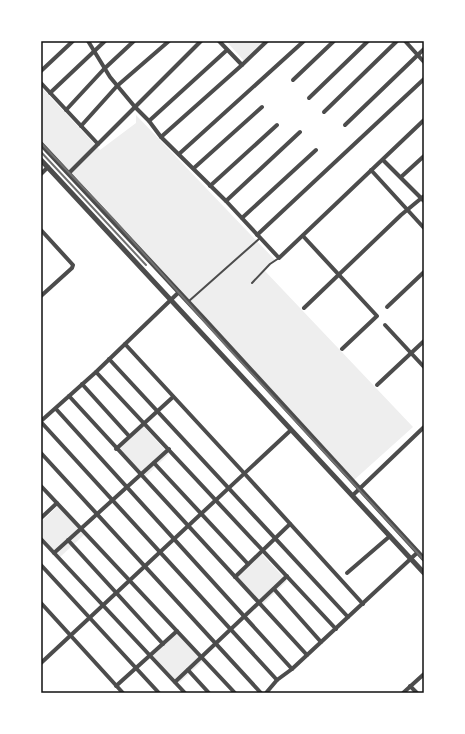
<svg xmlns="http://www.w3.org/2000/svg" width="465" height="734" viewBox="0 0 465 734" font-family="'Alegreya Sans',sans-serif">
  <style>
    .green { fill: #eee }
    .lines { fill: none; stroke-linecap: round; stroke-linejoin: round }
    .service { stroke: #4c4c4c; stroke-width: 2 }
    .minor { stroke: #4c4c4c; stroke-width: 4 }
    .tertiary { stroke: #4c4c4c; stroke-width: 5 }
    .rail { stroke: #707070; stroke-width: 2 }
    .neatline { fill: none; stroke: #111; stroke-width: 1.5 }
  </style>
  <rect width="100%" height="100%" fill="#fff"/>
  <g class="green">
    <path d="M226 41H269L246 63Z"/>
    <path d="M41 87 100 150 136 123V115L275 260 264 270 413 427 354 480 41 140Z"/>
    <path d="M143 426 169 454 144 478 118 449Z"/>
    <path d="M59 505 85 534 60 557 41 536V522Z"/>
    <path d="M261 553 287 581 262 605 236 576Z"/>
    <path d="M177 632 203 661 178 684 152 655Z"/>
  </g>
  <g class="lines">
    <g class="service">
      <path d="M252 283 270 264 279 258"/>
      <path d="M189 301 260 238"/>
    </g>
    <g class="minor">
      <path d="M88 41 110 77 135 107 149 121 161 137 226 201 279 258 424 120"/>
      <path d="M219 41 242 65 267 41"/>
      <path d="M405 41 424 62"/>
      <path d="M41 71 73 41"/>
      <path d="M293 80 334 41"/>
      <path d="M41 83 98 144"/>
      <path d="M50 93 105 41"/>
      <path d="M309 98 368 41"/>
      <path d="M66 110 104 69 134 41"/>
      <path d="M324 112 397 41"/>
      <path d="M149 121 227 50"/>
      <path d="M345 125 424 49"/>
      <path d="M81 126 117 86 169 41"/>
      <path d="M161 137 242 65"/>
      <path d="M179 154 304 41"/>
      <path d="M383 160 424 201"/>
      <path d="M194 168 262 107"/>
      <path d="M371 170 424 228"/>
      <path d="M69 173 201 41"/>
      <path d="M41 174 48 167"/>
      <path d="M401 177 424 156"/>
      <path d="M210 186 277 125"/>
      <path d="M226 201 300 132"/>
      <path d="M242 218 316 150"/>
      <path d="M41 230 73 265 72 268 41 296"/>
      <path d="M257 235 424 79"/>
      <path d="M303 236 377 316 342 349"/>
      <path d="M387 307 424 272"/>
      <path d="M304 308 401 215 424 196"/>
      <path d="M385 325 424 367"/>
      <path d="M125 344 244 473 363 604"/>
      <path d="M109 359 348 617"/>
      <path d="M96 372 336 629"/>
      <path d="M82 384 129 436"/>
      <path d="M377 385 424 341"/>
      <path d="M69 396 307 655"/>
      <path d="M56 409 292 669"/>
      <path d="M41 421 96 372 179 292"/>
      <path d="M41 422 277 680"/>
      <path d="M116 449 173 397"/>
      <path d="M41 453 261 693"/>
      <path d="M154 463 248 564"/>
      <path d="M41 486 235 693"/>
      <path d="M353 495 424 427"/>
      <path d="M41 518 57 503"/>
      <path d="M41 539 185 693"/>
      <path d="M68 540 163 644"/>
      <path d="M54 553 169 449"/>
      <path d="M41 565 159 693"/>
      <path d="M347 573 390 536"/>
      <path d="M235 577 290 524"/>
      <path d="M274 589 321 642"/>
      <path d="M41 603 123 693"/>
      <path d="M41 663 291 430"/>
      <path d="M188 670 209 693"/>
      <path d="M175 682 287 576"/>
      <path d="M116 686 177 631"/>
      <path d="M410 686 417 693"/>
      <path d="M266 693 277 680 292 669 418 552"/>
      <path d="M403 693 424 674"/>
    </g>
    <g class="tertiary">
      <path d="M41 144 204 319 424 559"/>
      <path d="M41 160 424 573"/>
    </g>
    <g class="rail">
      <path d="M41 143 114 220 230 350 424 560"/>
      <path d="M41 152 146 265"/>
    </g>
  </g>
  <rect width="465" height="734" fill="none" stroke="#ffffff" stroke-width="84"/>
  <rect x="42" y="42" width="381" height="650" class="neatline"/>
</svg>
